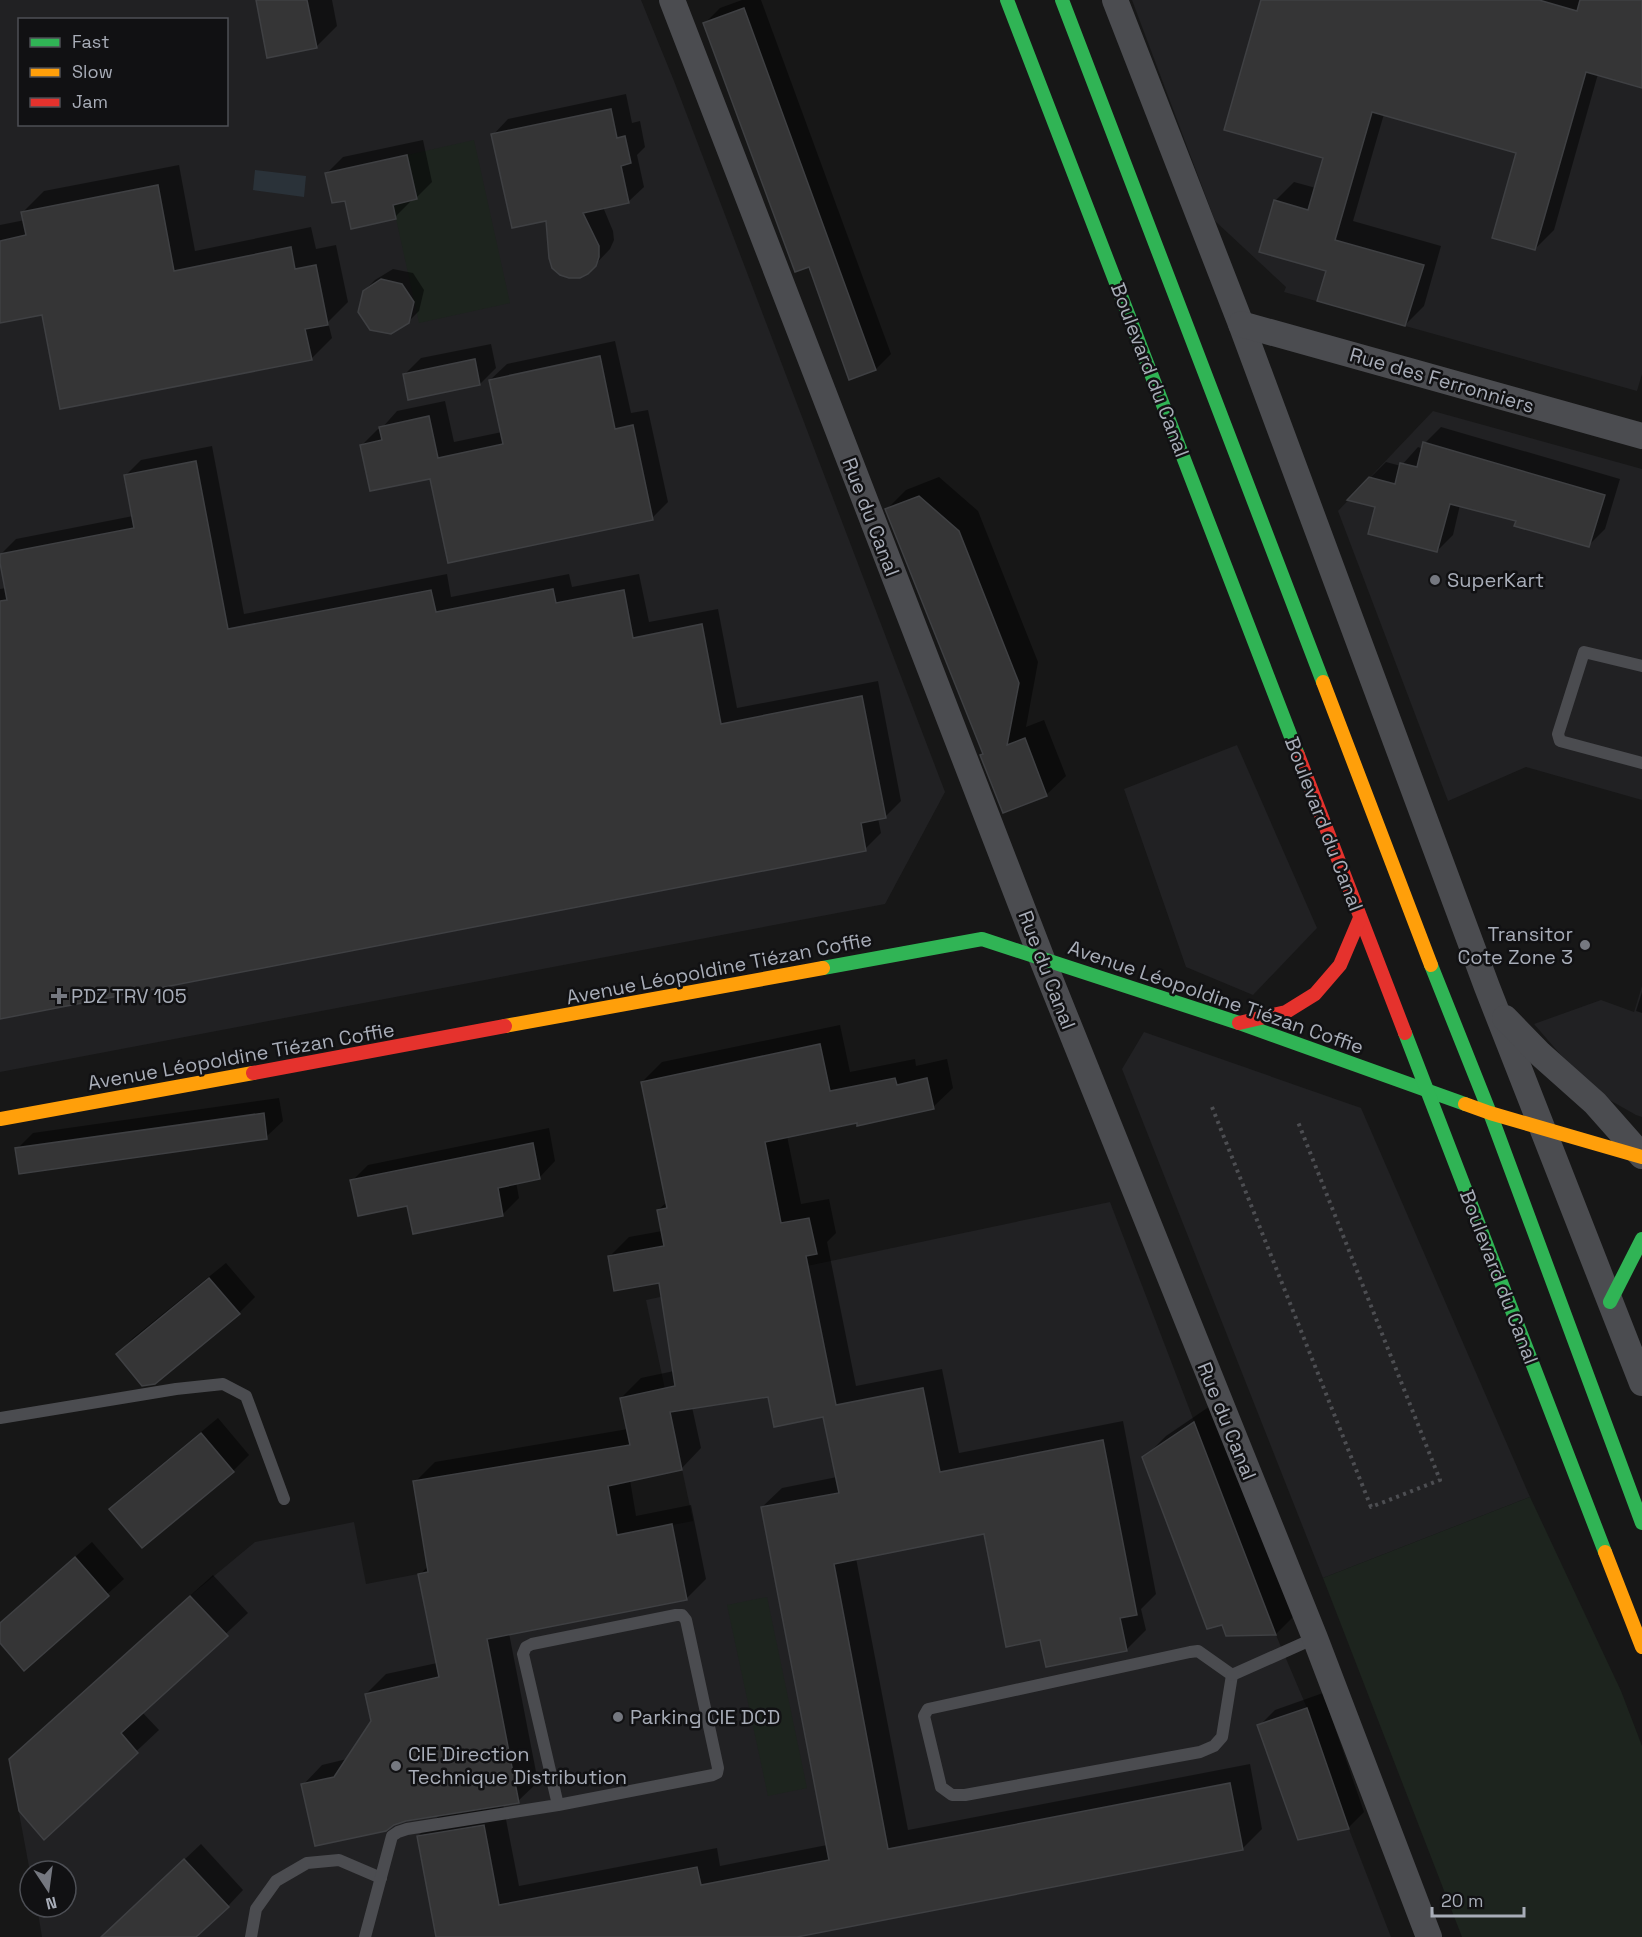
<svg xmlns="http://www.w3.org/2000/svg" width="1642" height="1937" viewBox="0 0 1642 1937" font-family="'Space Grotesk',sans-serif">
  <style>
    .built { fill: #212123; fill-rule: evenodd }
    .green { fill: #1d241e }
    .water { fill: #2a3239 }
    .shadow { fill: #0007; fill-rule: evenodd }
    .building { fill: #353536; stroke: #3f4043; stroke-width: 1.5 }
    .lines { fill: none; stroke-linecap: round; stroke-linejoin: round }
    .path { stroke: #4d4e52; stroke-width: 4; stroke-dasharray: 3 4.5; stroke-linecap: butt }
    .lane { stroke: #4b4c50; stroke-width: 12 }
    .street { stroke: #4b4c50; stroke-width: 26 }
    .fast { stroke: #30b455; stroke-width: 14 }
    .slow { stroke: #ff9f0a; stroke-width: 14 }
    .jam { stroke: #e5322d; stroke-width: 14 }
    .poi-dot { fill: #757880; stroke: #111113; stroke-width: 2 }
    .labels { text-anchor: middle; stroke-width: 5; stroke-linejoin: round; paint-order: stroke }
    .street-label { font-size: 20px; fill: #a8adb8; stroke: #111113 }
    .poi-label { font-size: 20px; fill: #a8adb8; stroke: #111113; text-anchor: start }
  </style>
  <rect width="100%" height="100%" fill="#171717"/>
  <g class="built">
    <path d="M0 0H641L674 81 945 792 885 904 0 1072ZM20 20H226V124H20Z"/>
    <path d="M1132 0H1642V374L1637 391 1284 292 1286 287 1215 221Z"/>
    <path d="M1433 411 1642 469V800L1526 767 1448 801 1338 511Z"/>
    <path d="M1237 745 1317 928 1253 995 1186 967 1124 789Z"/>
    <path d="M1642 986V1117L1636 1115 1606 1098 1560 1054 1534 1024 1601 1000 1634 1012Z"/>
    <path d="M1144 1032 1361 1108 1530 1497 1323 1578 1122 1069Z"/>
    <path d="M1110 1202 1276 1635 1307 1708 1349 1829 1391 1937H42L37 1907H66V1871L30 1872 9 1759 190 1596 255 1542 354 1522 366 1584 693 1521 646 1300Z"/>
  </g>
  <g class="green">
    <path d="M474 140 510 303 419 323 393 205 417 199 407 155Z"/>
    <path d="M1530 1497 1621 1691 1642 1746V1937H1462L1323 1578Z"/>
    <path d="M767 1597 807 1788 768 1796 727 1605Z"/>
  </g>
  <path class="water" d="M255 170 306 176 304 197 253 190Z"/>
  <g class="shadow">
    <path d="M257 0H332L337 26 316 47Z"/>
    <path d="M742 0H761L891 354 876 369 849 378 810 265 705 23 720 8Z"/>
    <path d="M1263 0H1642V86L1598 74 1554 230 1535 249 1518 152 1384 114 1353 221 1441 246 1424 306 1405 325 1328 270 1275 201 1294 182 1316 188 1325 157Z"/>
    <path d="M626 94 632 123 640 121 645 147 637 155 644 187 628 202 603 207 613 231 614 240 610 249 588 272 547 219 493 135 508 119Z"/>
    <path d="M423 140 432 182 416 198 411 199V201L395 217 346 199 327 173 343 157Z"/>
    <path d="M179 165 195 251 311 227 316 249 336 245 348 302 328 322 332 338 311 359 43 314 0 322V225L25 220 23 212 44 191Z"/>
    <path d="M393 269 413 273 424 290 419 311 408 322 364 291 375 280Z"/>
    <path d="M615 341 631 413 648 410 668 502 652 518 431 477 362 445 378 429H381L397 411 445 401 454 442 502 432 490 380 507 364Z"/>
    <path d="M491 344 496 368 480 384 405 374 421 358Z"/>
    <path d="M1441 427 1620 479 1605 529 1589 545 1518 520 1460 505 1453 535 1437 551 1376 506 1370 478 1386 462 1401 466 1418 447 1423 449 1425 443Z"/>
    <path d="M212 446 244 614 447 574 451 597 569 574 572 587 639 574 649 622 718 609 737 708 878 681 901 801 885 817 878 818 881 833 865 849 0 1017V589L6 588 0 555 16 539 133 516 125 476 141 460Z"/>
    <path d="M939 477 978 511 1038 662 1026 727 1044 720 1066 776 1046 795 984 754 886 510 906 490Z"/>
    <path d="M1642 992V1013L1636 1011Z"/>
    <path d="M840 1025 850 1072 915 1059 916 1066 947 1059 953 1088 933 1107 787 1136 801 1204 829 1199 836 1233 827 1242 856 1386 942 1369 959 1453 1123 1421 1156 1594 1141 1609 1146 1630 1126 1650 1041 1638 986 1533 856 1558 908 1830 1250 1764 1262 1829 1242 1849 790 1937H438L418 1836 441 1814 393 1824 303 1785 322 1765 347 1759 373 1722 366 1694 386 1674 437 1663 420 1575 428 1566 415 1482 435 1462 628 1429 621 1398 641 1378 674 1371 660 1281 609 1257 629 1237 662 1231 658 1210 668 1201 642 1082 662 1062ZM769 1395 824 1415 837 1477 782 1488 762 1507 827 1845 720 1866 717 1848 519 1886 503 1804 518 1801 538 1782 509 1633 686 1599 706 1579 691 1505 636 1516 630 1480 682 1468 701 1448 692 1407Z"/>
    <path d="M279 1098 283 1121 266 1137 17 1149 33 1133Z"/>
    <path d="M549 1128 555 1161 539 1178 516 1182 519 1198 503 1214 408 1204 352 1181 368 1165Z"/>
    <path d="M226 1263 255 1297 239 1313 118 1354 133 1338Z"/>
    <path d="M1216 1402 1297 1613 1276 1634 1227 1635 1144 1458 1166 1436Z"/>
    <path d="M218 1418 249 1455 233 1471 111 1509 127 1493Z"/>
    <path d="M92 1542 124 1579 24 1669 0 1641V1623Z"/>
    <path d="M213 1575 248 1613 142 1712 159 1730 44 1838 32 1738Z"/>
    <path d="M1323 1693 1364 1812 1348 1828 1259 1726 1275 1710Z"/>
    <path d="M201 1844 243 1890 228 1906 194 1937H102Z"/>
  </g>
  <g class="building">
    <path d="M256 0H307L317 48 267 58Z"/>
    <path d="M1261 0H1539L1577 11 1580 0H1642V88L1586 72 1535 250 1492 238 1516 153 1372 112 1335 240 1424 265 1405 326 1317 301 1326 271 1259 252 1274 200 1308 210 1323 158 1224 130Z"/>
    <path d="M744 8 876 370 849 380 809 267 795 272 703 23Z"/>
    <path d="M611 109 617 138 625 136 631 163 621 166 629 203 583 213 599 246V257L596 266 588 274 580 278H569L560 275 552 268 549 258 546 221 512 228 491 134Z"/>
    <path d="M407 155 417 199 393 205 396 219 351 229 345 201 332 203 325 173Z"/>
    <path d="M158 185 174 271 291 247 295 269 316 265 328 325 305 329 312 360 60 409 42 315 0 323V241L26 235 21 212Z"/>
    <path d="M381 279 402 284 414 302 409 323 391 334 370 330 358 312 363 291Z"/>
    <path d="M600 356 615 429 633 425 653 520 448 563 430 479 370 491 360 445 382 440 379 427 429 416 438 458 503 444 489 380Z"/>
    <path d="M475 359 480 385 408 400 403 374Z"/>
    <path d="M1423 442 1605 495 1589 547 1514 526 1516 521 1450 504 1437 552 1368 534 1375 507 1347 500 1369 477 1395 484 1400 463 1417 467Z"/>
    <path d="M196 461 228 629 431 590 436 612 553 589 556 603 624 590 633 638 702 624 721 724 862 696 886 818 861 823 866 851 0 1019V601L7 600 0 563V554L134 528 124 475Z"/>
    <path d="M919 496 959 531 1019 683 1007 745 1025 738 1047 796 1003 813 980 755 983 754 885 509Z"/>
    <path d="M820 1044 830 1091 895 1078 897 1085 927 1078 934 1109 857 1126V1123L765 1142 781 1223 809 1218 817 1254 806 1256 836 1405 923 1388 940 1472 1103 1440 1137 1615 1120 1618 1127 1651 1046 1667 1040 1640 1006 1647 984 1534 834 1564 888 1849 1230 1783 1243 1850 797 1937H436L417 1836 484 1825 499 1905 697 1867 701 1885 829 1860 761 1507 839 1493 823 1417 774 1427 768 1397 670 1412 682 1470 608 1486 617 1535 672 1524 687 1600 487 1639 519 1803 406 1821 394 1825 386 1831 315 1846 301 1784 334 1777 371 1721 365 1694 439 1677 418 1574 428 1572 413 1481 630 1445 620 1398 675 1386 659 1283 614 1291 608 1256 664 1246 657 1210 667 1208 641 1082Z"/>
    <path d="M264 1113 267 1139 19 1174 15 1148Z"/>
    <path d="M533 1143 540 1179 498 1188 503 1216 413 1234 407 1206 358 1216 350 1180Z"/>
    <path d="M209 1278 240 1314 155 1384 142 1386 116 1354Z"/>
    <path d="M1194 1422 1276 1635 1226 1636 1222 1625 1207 1629 1142 1457Z"/>
    <path d="M201 1433 234 1472 142 1548 109 1509Z"/>
    <path d="M75 1557 109 1596 24 1671 0 1643V1623Z"/>
    <path d="M190 1596 228 1636 121 1733 138 1753 44 1840 19 1811 9 1759Z"/>
    <path d="M1307 1708 1349 1829 1298 1840 1257 1725Z"/>
    <path d="M184 1859 229 1907 196 1937H101Z"/>
  </g>
  <g class="lines">
    <path class="path" d="M1212 1107 1371 1507 1440 1480 1298 1122"/>
    <g class="lane">
      <path d="M1642 666 1584 652 1558 734 1560 741 1642 763"/>
      <path d="M0 1418 176 1389 223 1384 246 1396 284 1499"/>
      <path d="M1198 1651 1232 1675 1222 1737 1214 1746 1200 1752 965 1795H952L941 1787 924 1716 928 1709 1190 1652Z"/>
      <path d="M1232 1675 1315 1638"/>
      <path d="M251 1937 256 1909 276 1881 307 1863 339 1860 381 1878"/>
      <path d="M365 1937 392 1836 398 1832 407 1829 558 1805 713 1775 717 1773 718 1768 686 1620 682 1615H676L532 1644 526 1647 523 1654 558 1805"/>
    </g>
    <g class="street">
      <path d="M672 0 1042 959 1315 1638 1429 1937"/>
      <path d="M1115 0 1241 324 1487 987 1642 1383"/>
      <path d="M1241 324 1642 436"/>
      <path d="M1505 1018 1540 1054 1595 1103 1642 1156"/>
    </g>
    <g class="fast">
      <path d="M1007 0 1298 755"/>
      <path d="M1062 0 1323 682"/>
      <path d="M1431 965 1490 1113 1642 1523"/>
      <path d="M823 968 982 939 1239 1023 1465 1104"/>
      <path d="M1405 1033 1605 1552"/>
      <path d="M1610 1302 1642 1239"/>
    </g>
    <g class="slow">
      <path d="M1323 682 1431 965"/>
      <path d="M505 1026 823 968"/>
      <path d="M1465 1104 1490 1113 1642 1157"/>
      <path d="M0 1119 253 1073"/>
      <path d="M1605 1552 1642 1647"/>
    </g>
    <g class="jam">
      <path d="M1298 755 1405 1033"/>
      <path d="M1239 1023 1286 1012 1315 994 1340 965 1360 918"/>
      <path d="M253 1073 505 1026"/>
    </g>
  </g>
  <g class="poi-dot">
    <circle cx="1435" cy="580" r="6"/>
    <circle cx="1585" cy="945" r="6"/>
    <path d="M56 987h6v6h6v6h-6v6h-6v-6h-6v-6h6z"/>
    <circle cx="618" cy="1717" r="6"/>
    <circle cx="396" cy="1766" r="6"/>
  </g>
  <g class="labels">
    <g class="street-label">
      <text transform="translate(1150 370) rotate(69)" y="7">Boulevard du Canal</text>
      <text transform="translate(1442 380) rotate(16)" y="7">Rue des Ferronniers</text>
      <text transform="translate(871 517) rotate(69)" y="7">Rue du Canal</text>
      <text transform="translate(1324 824) rotate(69)" y="7">Boulevard du Canal</text>
      <text transform="translate(719 968) rotate(-11)" y="7">Avenue Léopoldine Tiézan Coffie</text>
      <text transform="translate(1047 970) rotate(69)" y="7">Rue du Canal</text>
      <text transform="translate(1216 997) rotate(19)" y="7">Avenue Léopoldine Tiézan Coffie</text>
      <text transform="translate(241 1056) rotate(-10)" y="7">Avenue Léopoldine Tiézan Coffie</text>
      <text transform="translate(1499 1277) rotate(69)" y="7">Boulevard du Canal</text>
      <text transform="translate(1227 1421) rotate(68)" y="7">Rue du Canal</text>
    </g>
    <g class="poi-label">
      <text x="1447" y="587">SuperKart</text>
      <text x="1573" y="941" text-anchor="end">Transitor<tspan x="1573" dy="23">Cote Zone 3</tspan></text>
      <text x="71" y="1003">PDZ TRV 105</text>
      <text x="630" y="1724">Parking CIE DCD</text>
      <text x="408" y="1761">CIE Direction<tspan x="408" dy="23">Technique Distribution</tspan></text>
    </g>
  </g>
  <rect x="18" y="18" width="210" height="108" fill="#111113" stroke="#4d4f55" stroke-width="1.5"/>
  <rect x="30" y="38" width="30" height="9" fill="#30b455" stroke="#4d4f55" stroke-width="1.5"/>
  <text x="72" y="48" font-size="18" fill="#a8adb8">Fast</text>
  <rect x="30" y="68" width="30" height="9" fill="#ff9f0a" stroke="#4d4f55" stroke-width="1.5"/>
  <text x="72" y="78" font-size="18" fill="#a8adb8">Slow</text>
  <rect x="30" y="98" width="30" height="9" fill="#e5322d" stroke="#4d4f55" stroke-width="1.5"/>
  <text x="72" y="108" font-size="18" fill="#a8adb8">Jam</text>
  <g transform="translate(48 1889) rotate(167)"><circle r="28" fill="#111113" stroke="#4d4f55" stroke-width="1.5"/>
  <path d="M0-4.5L10 22L0 15L-10 22Z" fill="#757880"/>
  <text y="-9" font-size="16" font-weight="bold" text-anchor="middle" fill="#a8adb8">N</text>
  </g>
  <path d="M1432 1907v9h92v-9" fill="none" stroke="#a8adb8" stroke-width="3"/>
  <text x="1441" y="1907" font-size="18" fill="#a8adb8" stroke="#111113" stroke-width="4.5" paint-order="stroke">20 m</text>
</svg>
